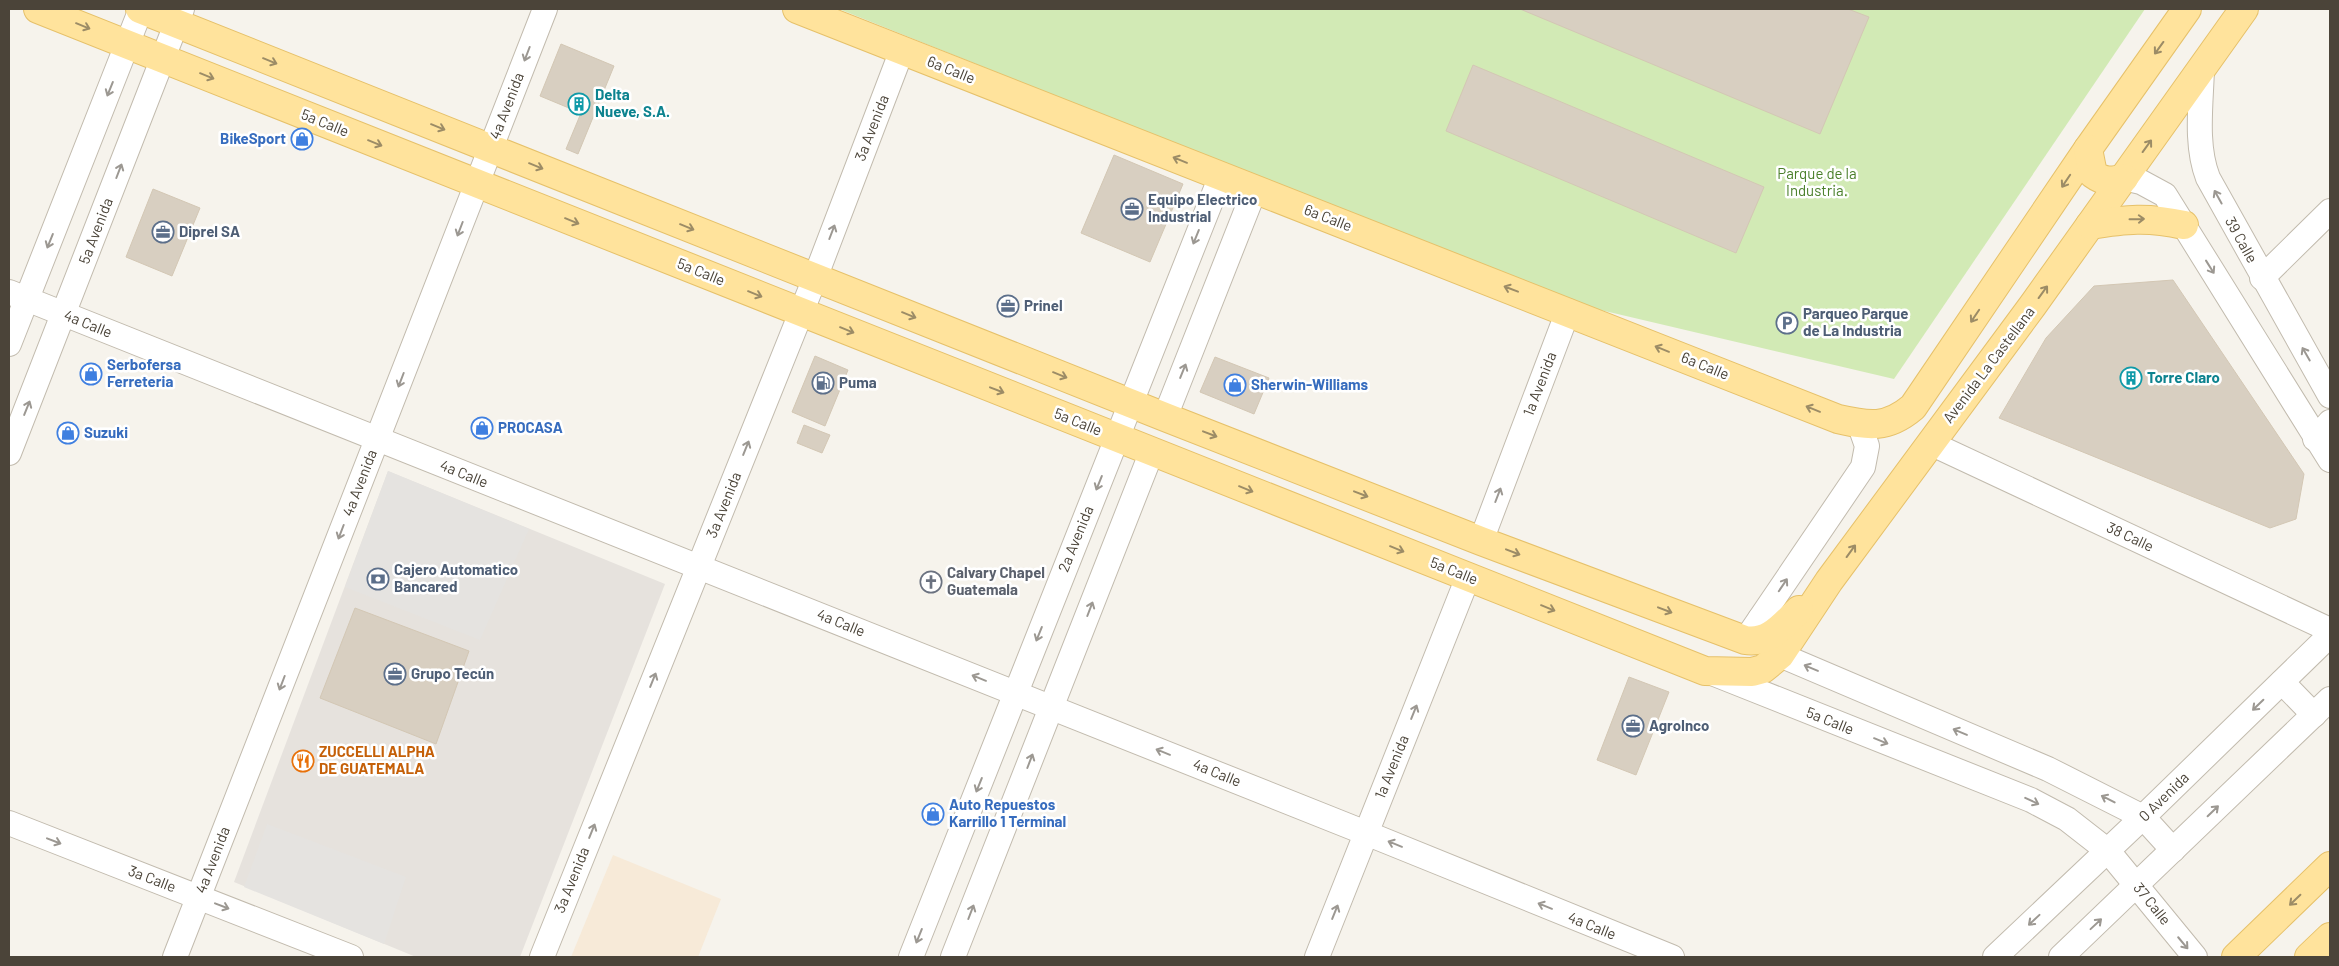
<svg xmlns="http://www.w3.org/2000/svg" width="2339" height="966" viewBox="0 0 2339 966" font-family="Barlow,sans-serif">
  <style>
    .commercial { fill: #f7ead8 }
    .industrial { fill: #e6e2dd }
    .green { fill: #d2eab5 }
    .parking { fill: #e5e3e0 }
    .building { fill: #d8cfc1; stroke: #d3c7b4 }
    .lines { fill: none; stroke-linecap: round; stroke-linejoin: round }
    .minor-casing { stroke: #c2bbae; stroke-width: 26 }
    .major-casing { stroke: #e6c16a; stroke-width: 30 }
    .minor { stroke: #fff; stroke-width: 24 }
    .major { stroke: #ffe39c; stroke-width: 28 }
    .oneway { stroke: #9c8c66 }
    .oneway2 { stroke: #9c9892 }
    .labels { text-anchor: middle; stroke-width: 5; stroke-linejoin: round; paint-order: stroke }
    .street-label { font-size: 15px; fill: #4b4439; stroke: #fff }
    .culture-label { font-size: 15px; font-weight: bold; fill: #0d838f; stroke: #fff; text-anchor: start }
    .shop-label { font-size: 15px; font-weight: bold; fill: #366cbe; stroke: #fff; text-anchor: start }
    .park-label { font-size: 15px; fill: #4a7f2a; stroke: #fff }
    .service-label { font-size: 15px; font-weight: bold; fill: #4e5e75; stroke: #fff; text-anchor: start }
    .worship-label { font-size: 15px; font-weight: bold; fill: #5b616d; stroke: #fff; text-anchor: start }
    .food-label { font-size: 15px; font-weight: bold; fill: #c56008; stroke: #fff; text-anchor: start }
  </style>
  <rect width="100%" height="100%" fill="#f6f3ec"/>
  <path class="commercial" d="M613 855 721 899 698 957H571Z"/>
  <path class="industrial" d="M388 471 665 584 520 957H416L234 882Z"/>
  <path class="green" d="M839 9H2145L1894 379 1575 304Z"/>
  <g class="parking">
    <path d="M388 471 529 529 480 640 345 587Z"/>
    <path d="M267 824 406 877 384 944 244 887Z"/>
  </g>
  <g class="building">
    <path d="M1520 9H1848L1869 17 1820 134Z"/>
    <path d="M561 44 614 66 578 154 566 149 581 113 540 96Z"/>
    <path d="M1473 65 1764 187 1736 253 1446 131Z"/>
    <path d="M1114 155 1183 184 1150 262 1081 233Z"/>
    <path d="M153 189 200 208 172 276 126 257Z"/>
    <path d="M2173 280 2304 474 2296 519 2270 528 1999 418 2046 338 2094 286Z"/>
    <path d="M815 356 848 370 825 426 792 412Z"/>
    <path d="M1215 357 1269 378 1254 414 1200 392Z"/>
    <path d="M804 425 830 435 822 453 797 443Z"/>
    <path d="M355 608 469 651 436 744 320 698Z"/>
    <path d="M1629 677 1669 692 1636 775 1597 760Z"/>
  </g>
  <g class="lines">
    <g class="minor-casing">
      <g id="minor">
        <path d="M2202 69C2201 104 2195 145 2208 178L2330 396"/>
        <path d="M2124 178 2141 182 2165 195 2330 460"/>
        <path d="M2262 278 2330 211"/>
        <path d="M9 292 1366 833 1672 957"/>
        <path d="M9 344 141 9"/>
        <path d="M1165 417 1255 189"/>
        <path d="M2315 439 2330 422"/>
        <path d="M1930 443 2330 630"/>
        <path d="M9 453 182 9"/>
        <path d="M1481 541 1568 311"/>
        <path d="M1760 619 1767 637 1780 655 2048 769 2143 817 2173 850"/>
        <path d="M1751 632 1863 467 1867 446 1859 423"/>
        <path d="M1712 673 2031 800 2067 819 2108 851 2195 957"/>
        <path d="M2282 682 2314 715"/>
        <path d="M9 823 351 957"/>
        <path d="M175 957 545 9"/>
        <path d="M542 957 815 278 902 50"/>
        <path d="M911 957 1221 176"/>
        <path d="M953 957 1152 451"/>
        <path d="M1317 957 1468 577"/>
        <path d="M1995 957 2143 817 2330 635"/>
        <path d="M2061 957 2330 699"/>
      </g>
    </g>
    <g class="major-casing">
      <g id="major">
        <path d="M38 9 1705 671 1752 672 1763 669 1780 655 1829 581 2033 305 2244 9"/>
        <path d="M140 9 1165 417 1481 541 1745 640C1769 644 1783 625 1799 610"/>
        <path d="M797 9 1838 419C1869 426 1887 429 1913 407L2088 149 2187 9"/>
        <path d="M2088 149 2093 174C2104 182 2111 182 2124 178"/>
        <path d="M2090 225C2127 219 2148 217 2184 225"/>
        <path d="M2236 957 2330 866"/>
        <path d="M2309 957 2330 937"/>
      </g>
    </g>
    <use href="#minor" class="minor"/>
    <use href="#major" class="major"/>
  </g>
  <defs><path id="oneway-shaft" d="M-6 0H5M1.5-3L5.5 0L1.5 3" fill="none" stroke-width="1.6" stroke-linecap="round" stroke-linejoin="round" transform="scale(1.25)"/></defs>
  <g class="oneway">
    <use href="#oneway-shaft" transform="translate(83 26) rotate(22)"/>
    <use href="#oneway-shaft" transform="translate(2159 48) rotate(126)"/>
    <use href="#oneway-shaft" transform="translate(270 61) rotate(22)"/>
    <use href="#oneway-shaft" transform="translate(207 76) rotate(22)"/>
    <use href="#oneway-shaft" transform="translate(438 127) rotate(22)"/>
    <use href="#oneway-shaft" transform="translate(375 143) rotate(22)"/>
    <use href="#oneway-shaft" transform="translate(2147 146) rotate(-54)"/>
    <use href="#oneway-shaft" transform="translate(1180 160) rotate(-158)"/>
    <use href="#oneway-shaft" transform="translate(536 166) rotate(22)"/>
    <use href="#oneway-shaft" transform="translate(2066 181) rotate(124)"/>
    <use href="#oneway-shaft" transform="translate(2137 219) rotate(-1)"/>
    <use href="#oneway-shaft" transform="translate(572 221) rotate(22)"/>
    <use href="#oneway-shaft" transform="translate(687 227) rotate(22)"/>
    <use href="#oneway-shaft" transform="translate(1511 289) rotate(-159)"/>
    <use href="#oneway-shaft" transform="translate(2043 292) rotate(-54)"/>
    <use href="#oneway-shaft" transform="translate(755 294) rotate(22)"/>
    <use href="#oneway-shaft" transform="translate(909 315) rotate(22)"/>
    <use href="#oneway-shaft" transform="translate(1975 316) rotate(124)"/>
    <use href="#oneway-shaft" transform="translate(847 330) rotate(22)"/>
    <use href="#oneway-shaft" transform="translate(1662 349) rotate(-158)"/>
    <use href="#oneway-shaft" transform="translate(1060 375) rotate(22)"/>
    <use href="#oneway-shaft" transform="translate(997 390) rotate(21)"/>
    <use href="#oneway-shaft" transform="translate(1813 409) rotate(-158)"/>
    <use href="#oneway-shaft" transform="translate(1210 434) rotate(21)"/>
    <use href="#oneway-shaft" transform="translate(1246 489) rotate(22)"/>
    <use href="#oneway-shaft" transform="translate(1361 494) rotate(21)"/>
    <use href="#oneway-shaft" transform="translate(1397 549) rotate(22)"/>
    <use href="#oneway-shaft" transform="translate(1851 551) rotate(-54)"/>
    <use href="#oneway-shaft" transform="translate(1513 552) rotate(21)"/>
    <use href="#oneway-shaft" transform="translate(1548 608) rotate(22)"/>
    <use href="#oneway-shaft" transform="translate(1665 610) rotate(21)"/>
    <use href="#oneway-shaft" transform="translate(2295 900) rotate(136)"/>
  </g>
  <g class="oneway2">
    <use href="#oneway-shaft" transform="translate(527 54) rotate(111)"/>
    <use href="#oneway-shaft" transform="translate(110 89) rotate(112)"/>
    <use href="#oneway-shaft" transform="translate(119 171) rotate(-69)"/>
    <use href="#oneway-shaft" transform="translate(2218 197) rotate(-119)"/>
    <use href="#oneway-shaft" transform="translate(460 229) rotate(111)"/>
    <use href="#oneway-shaft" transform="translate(832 232) rotate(-69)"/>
    <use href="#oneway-shaft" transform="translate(1196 237) rotate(112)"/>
    <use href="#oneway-shaft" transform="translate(50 241) rotate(112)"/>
    <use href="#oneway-shaft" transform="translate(2210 267) rotate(58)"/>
    <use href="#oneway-shaft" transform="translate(2306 354) rotate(-120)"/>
    <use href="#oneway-shaft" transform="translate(1183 371) rotate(-68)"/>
    <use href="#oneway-shaft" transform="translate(401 380) rotate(111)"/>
    <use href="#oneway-shaft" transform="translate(27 408) rotate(-68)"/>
    <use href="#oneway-shaft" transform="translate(746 448) rotate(-68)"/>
    <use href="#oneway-shaft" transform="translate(1099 483) rotate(112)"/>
    <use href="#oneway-shaft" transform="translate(1498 495) rotate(-69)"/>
    <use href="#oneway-shaft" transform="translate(341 532) rotate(111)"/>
    <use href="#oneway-shaft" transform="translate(1783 585) rotate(-56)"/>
    <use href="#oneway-shaft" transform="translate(1090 609) rotate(-69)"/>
    <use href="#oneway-shaft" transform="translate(1039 634) rotate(112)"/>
    <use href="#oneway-shaft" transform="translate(1811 668) rotate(-157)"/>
    <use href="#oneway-shaft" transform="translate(979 678) rotate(-158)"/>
    <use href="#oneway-shaft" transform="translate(653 680) rotate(-68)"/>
    <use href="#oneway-shaft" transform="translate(282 683) rotate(111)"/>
    <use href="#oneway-shaft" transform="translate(2258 705) rotate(136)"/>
    <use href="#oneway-shaft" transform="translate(1414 712) rotate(-68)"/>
    <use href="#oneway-shaft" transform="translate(1960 732) rotate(-157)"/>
    <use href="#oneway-shaft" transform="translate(1881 741) rotate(22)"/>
    <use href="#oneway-shaft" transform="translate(1163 752) rotate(-158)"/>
    <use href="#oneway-shaft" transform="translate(1030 761) rotate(-69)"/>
    <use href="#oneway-shaft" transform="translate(979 785) rotate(112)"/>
    <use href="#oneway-shaft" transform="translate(2108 799) rotate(-153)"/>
    <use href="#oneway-shaft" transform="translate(2032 801) rotate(25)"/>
    <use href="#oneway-shaft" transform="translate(2213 811) rotate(-44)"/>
    <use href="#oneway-shaft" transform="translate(592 831) rotate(-68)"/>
    <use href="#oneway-shaft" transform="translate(54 841) rotate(21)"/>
    <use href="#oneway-shaft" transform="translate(1395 844) rotate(-158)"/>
    <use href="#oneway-shaft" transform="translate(222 906) rotate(21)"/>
    <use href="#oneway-shaft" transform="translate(1545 906) rotate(-158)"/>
    <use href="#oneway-shaft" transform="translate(971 912) rotate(-69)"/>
    <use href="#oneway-shaft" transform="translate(1335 912) rotate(-68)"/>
    <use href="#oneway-shaft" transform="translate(2034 920) rotate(137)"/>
    <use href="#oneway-shaft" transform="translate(2096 924) rotate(-43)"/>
    <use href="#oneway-shaft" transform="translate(919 936) rotate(112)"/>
    <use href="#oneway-shaft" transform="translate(2183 943) rotate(50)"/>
  </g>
  <defs>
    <g id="building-ring" transform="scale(1.125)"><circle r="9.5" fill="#fff" stroke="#0f9aa8" stroke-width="1.5"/><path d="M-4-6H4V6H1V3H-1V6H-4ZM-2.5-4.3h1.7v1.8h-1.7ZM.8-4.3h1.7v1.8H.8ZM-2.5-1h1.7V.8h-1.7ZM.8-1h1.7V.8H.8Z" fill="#0f9aa8"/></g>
    <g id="shop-ring" transform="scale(1.125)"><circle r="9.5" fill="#fff" stroke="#3f7fe0" stroke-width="1.5"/><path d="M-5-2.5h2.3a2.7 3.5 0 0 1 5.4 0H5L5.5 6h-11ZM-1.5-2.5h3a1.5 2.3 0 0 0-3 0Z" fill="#3f7fe0"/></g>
    <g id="office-ring" transform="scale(1.125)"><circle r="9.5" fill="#fff" stroke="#5c6f8a" stroke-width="1.5"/><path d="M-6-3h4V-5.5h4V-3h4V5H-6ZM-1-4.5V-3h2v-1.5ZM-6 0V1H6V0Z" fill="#5c6f8a"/></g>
    <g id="parking-ring" transform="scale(1.125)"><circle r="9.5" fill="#fff" stroke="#5c6f8a" stroke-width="1.5"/><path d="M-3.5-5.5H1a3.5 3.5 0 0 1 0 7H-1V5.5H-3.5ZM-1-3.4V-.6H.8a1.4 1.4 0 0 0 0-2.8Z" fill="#5c6f8a"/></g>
    <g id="fuel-ring" transform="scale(1.125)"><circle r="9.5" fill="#fff" stroke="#5c6f8a" stroke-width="1.5"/><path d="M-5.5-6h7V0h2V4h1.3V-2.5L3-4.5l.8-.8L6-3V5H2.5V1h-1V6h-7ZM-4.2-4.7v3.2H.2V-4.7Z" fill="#5c6f8a"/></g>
    <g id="bank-ring" transform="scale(1.125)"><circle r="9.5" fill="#fff" stroke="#5c6f8a" stroke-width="1.5"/><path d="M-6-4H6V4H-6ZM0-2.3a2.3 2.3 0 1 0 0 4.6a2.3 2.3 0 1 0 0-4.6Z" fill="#5c6f8a"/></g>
    <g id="church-ring" transform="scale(1.125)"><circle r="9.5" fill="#fff" stroke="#6b7280" stroke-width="1.5"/><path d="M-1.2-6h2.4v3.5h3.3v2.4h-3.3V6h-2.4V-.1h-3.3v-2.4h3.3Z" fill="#6b7280"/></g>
    <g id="restaurant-ring" transform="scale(1.125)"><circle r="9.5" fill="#fff" stroke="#e8710a" stroke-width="1.5"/><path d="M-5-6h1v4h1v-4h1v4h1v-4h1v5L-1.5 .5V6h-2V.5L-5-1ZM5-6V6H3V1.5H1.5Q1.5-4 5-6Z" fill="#e8710a"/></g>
  </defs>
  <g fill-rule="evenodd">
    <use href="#building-ring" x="579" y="104"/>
    <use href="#shop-ring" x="302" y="139"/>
    <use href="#office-ring" x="1132" y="209"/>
    <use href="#office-ring" x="163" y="232"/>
    <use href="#office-ring" x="1008" y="306"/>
    <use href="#parking-ring" x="1787" y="323"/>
    <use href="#shop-ring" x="91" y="374"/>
    <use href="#building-ring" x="2131" y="378"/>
    <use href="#fuel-ring" x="823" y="383"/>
    <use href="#shop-ring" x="1235" y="385"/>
    <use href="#shop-ring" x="482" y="428"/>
    <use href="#shop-ring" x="68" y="433"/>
    <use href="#bank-ring" x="378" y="579"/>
    <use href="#church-ring" x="931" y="582"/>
    <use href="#office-ring" x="395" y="674"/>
    <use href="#office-ring" x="1633" y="726"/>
    <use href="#restaurant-ring" x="303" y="761"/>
    <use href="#shop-ring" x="933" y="814"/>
  </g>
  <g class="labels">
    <g class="street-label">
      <text transform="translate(951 70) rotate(22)" y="5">6a Calle</text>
      <text transform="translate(507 106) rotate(-69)" y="5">4a Avenida</text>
      <text transform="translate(325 123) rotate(22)" y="5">5a Calle</text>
      <text transform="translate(872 128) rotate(-69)" y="5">3a Avenida</text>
      <text transform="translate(1328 218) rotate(21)" y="5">6a Calle</text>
      <text transform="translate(96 231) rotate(-69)" y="5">5a Avenida</text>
      <text transform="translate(2241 240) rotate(61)" y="5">39 Calle</text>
      <text transform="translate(701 272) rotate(22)" y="5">5a Calle</text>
      <text transform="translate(88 324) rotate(22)" y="5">4a Calle</text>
      <text transform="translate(1989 365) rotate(-53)" y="5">Avenida La Castellana</text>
      <text transform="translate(1705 366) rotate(22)" y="5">6a Calle</text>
      <text transform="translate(1540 384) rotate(-69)" y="5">1a Avenida</text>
      <text transform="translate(1078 422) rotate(22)" y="5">5a Calle</text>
      <text transform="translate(464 474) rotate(22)" y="5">4a Calle</text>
      <text transform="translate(360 483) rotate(-69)" y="5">4a Avenida</text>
      <text transform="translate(724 505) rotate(-68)" y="5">3a Avenida</text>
      <text transform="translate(2130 537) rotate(25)" y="5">38 Calle</text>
      <text transform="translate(1076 539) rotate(-68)" y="5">2a Avenida</text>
      <text transform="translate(1454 571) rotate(22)" y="5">5a Calle</text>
      <text transform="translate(841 623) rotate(22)" y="5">4a Calle</text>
      <text transform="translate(1830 721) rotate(22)" y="5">5a Calle</text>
      <text transform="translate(1392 767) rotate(-68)" y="5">1a Avenida</text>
      <text transform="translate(1217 773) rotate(22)" y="5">4a Calle</text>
      <text transform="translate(2164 797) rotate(-44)" y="5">0 Avenida</text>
      <text transform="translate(213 860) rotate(-69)" y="5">4a Avenida</text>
      <text transform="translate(152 879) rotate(21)" y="5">3a Calle</text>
      <text transform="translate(572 880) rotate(-68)" y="5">3a Avenida</text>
      <text transform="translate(2152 904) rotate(51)" y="5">37 Calle</text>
      <text transform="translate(1592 926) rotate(22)" y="5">4a Calle</text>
    </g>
    <g class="culture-label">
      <text x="595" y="100">Delta<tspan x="595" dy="17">Nueve, S.A.</tspan></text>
      <text x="2147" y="383">Torre Claro</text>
    </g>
    <g class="shop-label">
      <text x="286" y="144" text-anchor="end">BikeSport</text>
      <text x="107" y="370">Serbofersa<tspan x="107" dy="17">Ferreteria</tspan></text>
      <text x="1251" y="390">Sherwin-Williams</text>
      <text x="498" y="433">PROCASA</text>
      <text x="84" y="438">Suzuki</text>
      <text x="949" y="810">Auto Repuestos<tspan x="949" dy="17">Karrillo 1 Terminal</tspan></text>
    </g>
    <g class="park-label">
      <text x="1817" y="179">Parque de la<tspan x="1817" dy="17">Industria.</tspan></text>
    </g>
    <g class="service-label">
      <text x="1148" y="205">Equipo Electrico<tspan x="1148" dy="17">Industrial</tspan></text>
      <text x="179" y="237">Diprel SA</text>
      <text x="1024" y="311">Prinel</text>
      <text x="1803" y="319">Parqueo Parque<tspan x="1803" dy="17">de La Industria</tspan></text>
      <text x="839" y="388">Puma</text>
      <text x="394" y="575">Cajero Automatico<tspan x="394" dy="17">Bancared</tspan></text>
      <text x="411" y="679">Grupo Tecún</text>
      <text x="1649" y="731">AgroInco</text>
    </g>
    <g class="worship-label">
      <text x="947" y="578">Calvary Chapel<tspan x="947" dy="17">Guatemala</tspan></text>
    </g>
    <g class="food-label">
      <text x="319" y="757">ZUCCELLI ALPHA<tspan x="319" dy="17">DE GUATEMALA</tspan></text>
    </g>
  </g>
  <rect width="2339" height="966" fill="none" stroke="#4b4439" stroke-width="20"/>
</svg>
